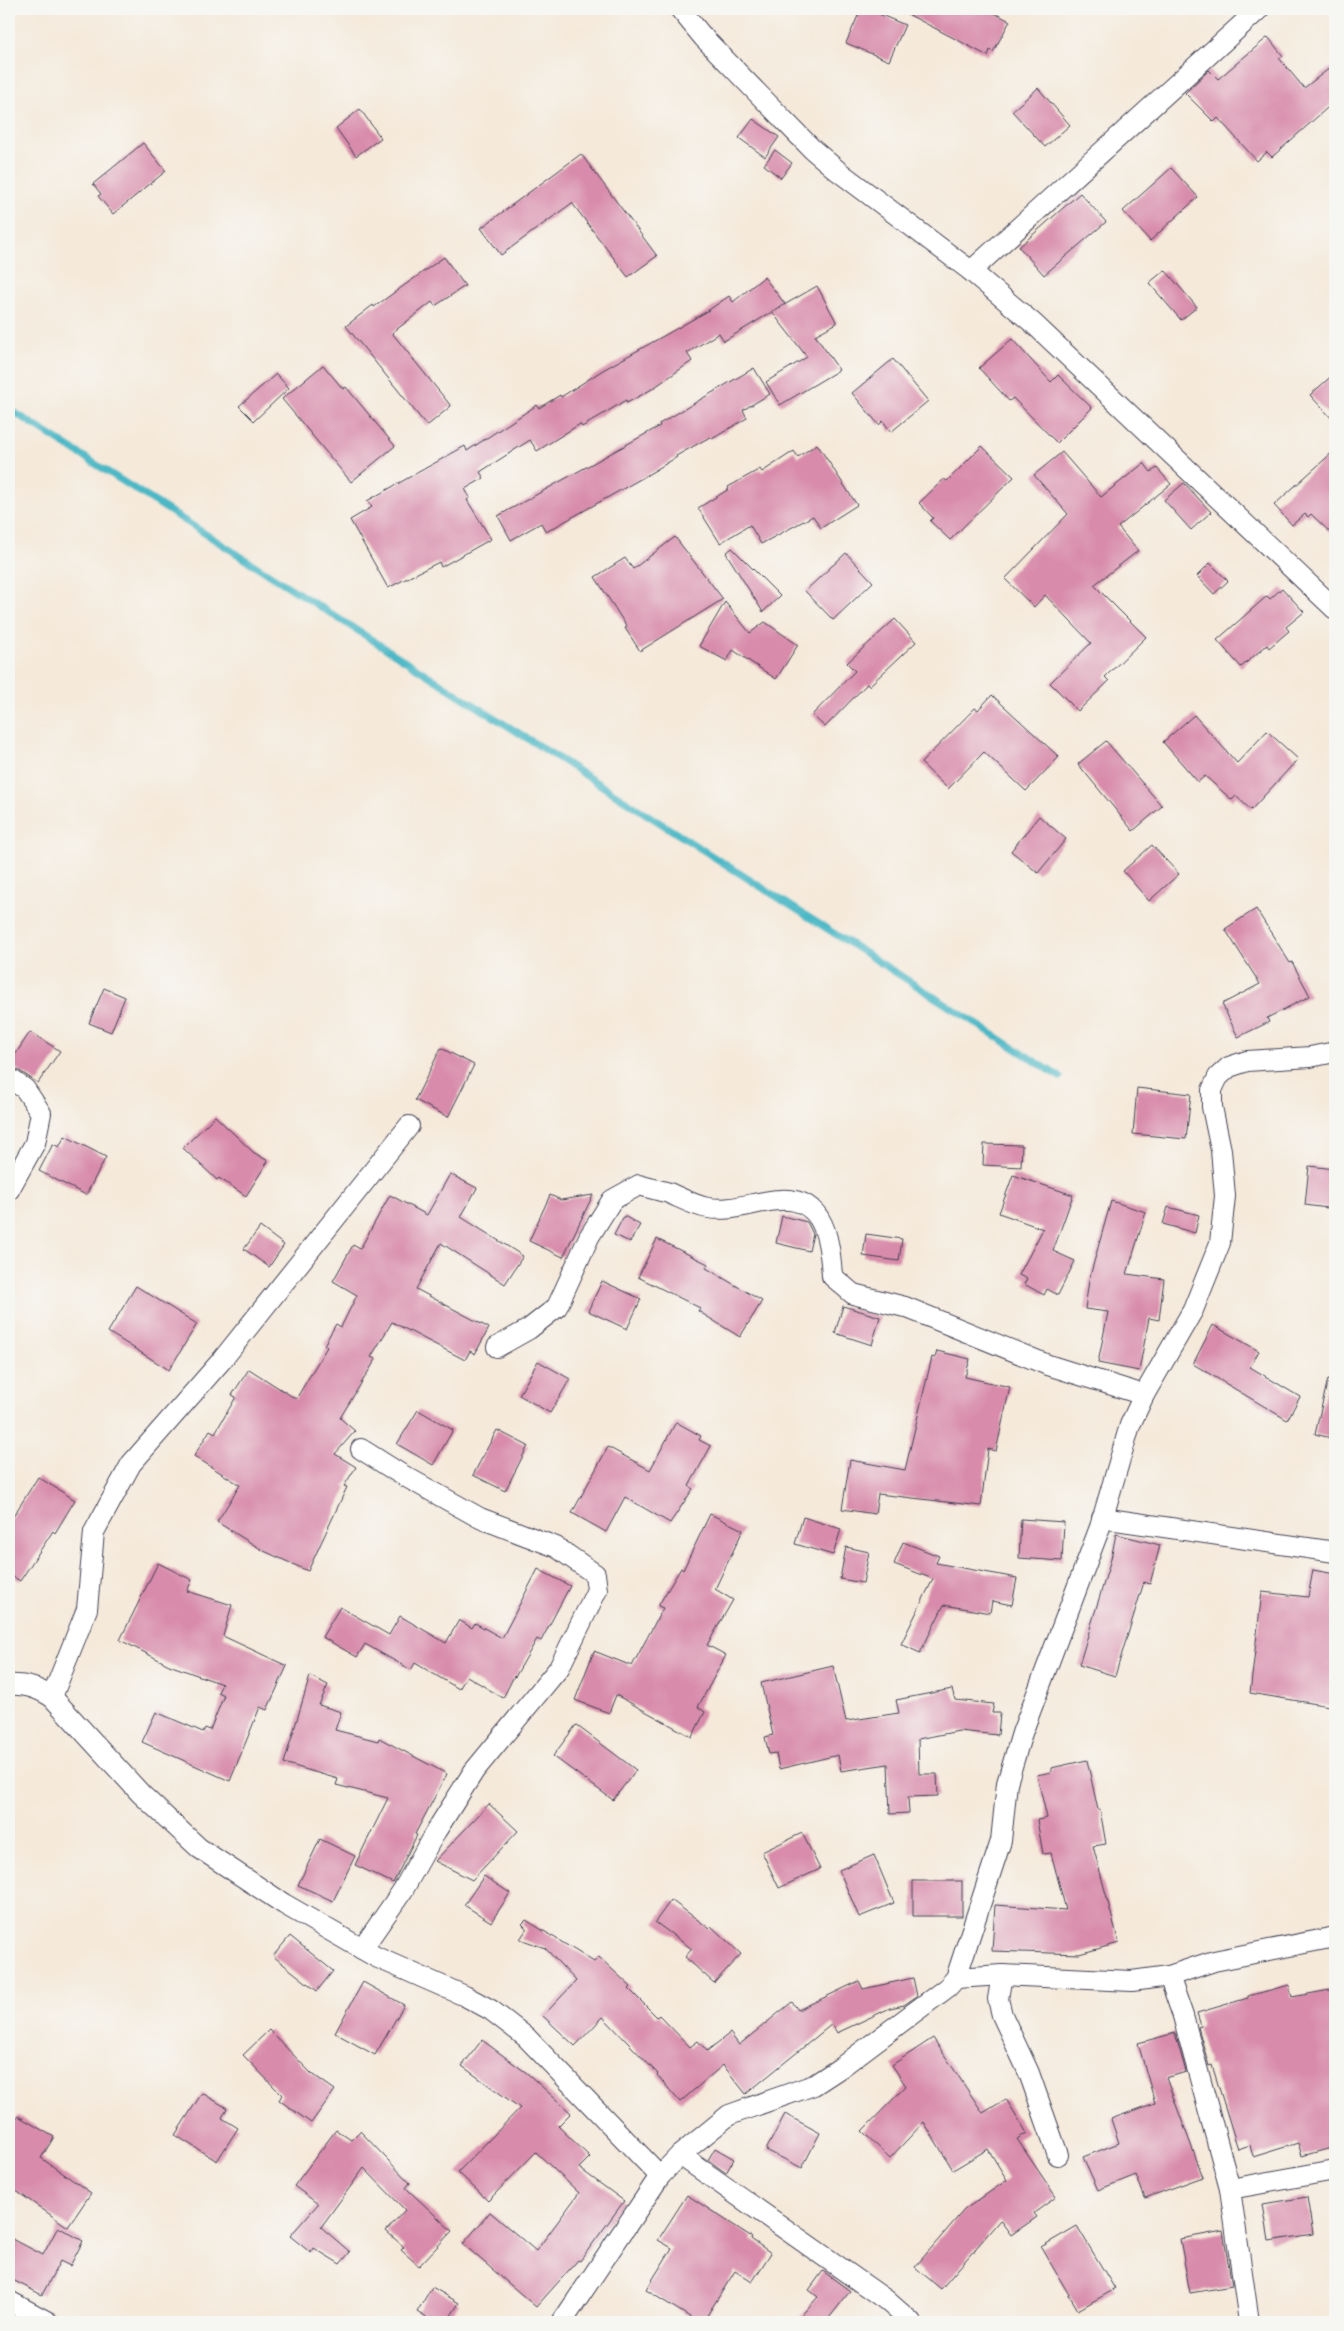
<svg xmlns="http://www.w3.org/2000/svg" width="1344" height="2331" viewBox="0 0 1344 2331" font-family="Itim,sans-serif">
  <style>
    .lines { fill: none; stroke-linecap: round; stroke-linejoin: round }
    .stream { stroke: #4bb8c6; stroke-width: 7 }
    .building { fill: #d88baa }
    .minor-casing { stroke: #424053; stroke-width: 22 }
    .minor { stroke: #fff; stroke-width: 20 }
  </style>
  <rect width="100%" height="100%" fill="#f6f6f2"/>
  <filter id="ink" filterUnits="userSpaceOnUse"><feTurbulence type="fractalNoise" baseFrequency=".02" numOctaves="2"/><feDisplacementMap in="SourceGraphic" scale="10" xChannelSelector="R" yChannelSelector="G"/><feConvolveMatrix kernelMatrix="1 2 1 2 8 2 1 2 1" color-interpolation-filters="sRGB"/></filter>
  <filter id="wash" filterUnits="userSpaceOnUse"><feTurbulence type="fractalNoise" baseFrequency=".0096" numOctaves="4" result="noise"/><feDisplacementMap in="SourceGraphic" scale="20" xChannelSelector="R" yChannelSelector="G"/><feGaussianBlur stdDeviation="1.12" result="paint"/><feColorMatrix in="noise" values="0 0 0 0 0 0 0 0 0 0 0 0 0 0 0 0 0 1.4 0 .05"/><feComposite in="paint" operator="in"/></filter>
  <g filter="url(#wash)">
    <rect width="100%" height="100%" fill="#f5e9da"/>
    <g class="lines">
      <path class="stream" d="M9 409 1060 1077"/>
    </g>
    <g id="blocks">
      <g class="building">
        <path d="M861 9H867L905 25 889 61 846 43Z"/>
        <path d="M898 9H986L1010 21 993 52 990 50 988 56Z"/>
        <path d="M1268 37 1283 56 1279 58 1304 88 1335 64V101L1272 157 1267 152 1257 161 1218 118 1214 122 1185 93 1209 70 1218 79Z"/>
        <path d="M1038 88 1070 125 1045 147 1012 111Z"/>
        <path d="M360 109 381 138 356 156 336 128Z"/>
        <path d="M753 119 779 137 765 157 739 138Z"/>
        <path d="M143 143 166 171 113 214 98 196 101 194 93 184Z"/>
        <path d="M775 150 792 163 781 178 764 165Z"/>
        <path d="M581 154 657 256 628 277 572 203 501 255 481 228Z"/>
        <path d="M1171 168 1198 197 1150 241 1123 211Z"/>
        <path d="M1080 193 1106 222 1044 275 1019 247Z"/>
        <path d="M444 257 465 286 435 306 432 302 392 333 451 406 427 426 346 326 373 305 374 307Z"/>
        <path d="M1165 270 1197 307 1181 320 1149 283Z"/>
        <path d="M764 277 785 304 724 341 719 333 687 353 692 361 652 389 627 403 626 400 582 427 580 424 537 451 530 440 480 472 484 478 465 489 470 498 467 500 491 539 441 567 439 562 388 588 350 520 372 507 367 501 465 446 467 451 537 405 539 408 560 395 561 397 603 370 706 312 729 296 733 302Z"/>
        <path d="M817 286 837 323 815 335 839 370 780 405 766 382 807 357 772 312Z"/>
        <path d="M1012 339 1051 382 1058 375 1092 408 1057 443 1013 398 1009 401 979 368Z"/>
        <path d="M893 359 928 401 891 432 883 421 879 425 852 393Z"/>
        <path d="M323 365 343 389 346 387 395 446 351 482 282 399Z"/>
        <path d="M754 368 770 394 743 410 747 418 712 439 710 437 676 456 677 457 644 477 546 532 541 523 511 540 498 516 660 426 659 424Z"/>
        <path d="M1335 373V422L1310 395Z"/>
        <path d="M276 374 289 388 254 421 239 406Z"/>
        <path d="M817 444 857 505 821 528 813 516 761 544 750 525 720 543 698 508 729 489 728 487 760 469 762 472 794 451 798 457Z"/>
        <path d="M982 446 1014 477 950 540 930 521 933 518 919 503 944 479 947 481Z"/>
        <path d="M1335 450V537L1311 514 1308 517 1305 514 1292 525 1274 505Z"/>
        <path d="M1062 452 1101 497 1144 463 1151 472 1157 468 1171 484 1118 527 1138 551 1094 585 1146 637 1105 677 1109 681 1078 711 1050 683 1091 643 1045 595 1034 607 1005 579 1068 514 1034 475Z"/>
        <path d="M1184 483 1211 512 1191 530 1164 500Z"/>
        <path d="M675 537 723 599 640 651 625 628 627 627 595 577 625 558 633 569Z"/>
        <path d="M732 548 780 596 763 612 726 553Z"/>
        <path d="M846 553 873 582 833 620 805 591Z"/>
        <path d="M1210 563 1228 581 1214 594 1197 576Z"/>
        <path d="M1282 588 1304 612 1286 627 1289 631 1269 648 1267 645 1241 667 1217 640 1267 596 1270 599Z"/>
        <path d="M725 602 750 633 765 622 798 645 776 679 733 650 727 661 699 646Z"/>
        <path d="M895 619 916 642 869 686 867 684 825 727 812 715 855 671 847 663Z"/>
        <path d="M992 695 1059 757 1026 791 984 752 948 789 921 763 975 708 978 710Z"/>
        <path d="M1194 715 1237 763 1267 731 1298 759 1251 810 1236 796 1232 800 1205 776 1198 782 1163 742Z"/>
        <path d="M1106 741 1162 806 1133 831 1078 764Z"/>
        <path d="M1039 816 1066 839 1038 873 1011 851Z"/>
        <path d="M1152 845 1179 874 1149 901 1123 871Z"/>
        <path d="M1256 909 1290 963 1292 962 1310 996 1267 1018 1269 1022 1238 1037 1222 1004 1260 984 1225 929Z"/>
        <path d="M104 988 125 997 111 1032 89 1023Z"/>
        <path d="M30 1032 60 1051 38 1083 9 1064Z"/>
        <path d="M441 1048 474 1065 448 1117 415 1100Z"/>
        <path d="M1137 1088 1191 1094 1186 1139 1133 1134Z"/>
        <path d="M215 1116 253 1152 268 1161 246 1196 219 1178 217 1180 183 1148Z"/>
        <path d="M65 1136 106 1157 86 1195 39 1171 53 1144 59 1147Z"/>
        <path d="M984 1144 1022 1145 1021 1167 983 1165Z"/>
        <path d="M1309 1166 1335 1169V1209L1305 1205Z"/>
        <path d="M450 1174 477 1188 461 1217 523 1256 505 1284 441 1243 416 1289 489 1328 475 1354 470 1351 465 1360 392 1322 371 1357 376 1359 340 1418 355 1431 335 1454 356 1467 344 1486 347 1487 308 1571 264 1551 217 1522 240 1485 194 1456 210 1430 215 1433 236 1397 232 1395 249 1369 296 1399 327 1347 324 1345 336 1324 341 1327 357 1295 333 1281 353 1245 360 1249 390 1195 427 1215Z"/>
        <path d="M1013 1175 1073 1195 1053 1251 1075 1261 1058 1295 1047 1289 1044 1295 1024 1284 1027 1279 1019 1275 1043 1229 999 1213Z"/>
        <path d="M550 1195 561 1200 593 1195 563 1257 529 1241Z"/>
        <path d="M1111 1201 1146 1212 1127 1274 1164 1279 1159 1320 1149 1318 1139 1371 1098 1363 1108 1312 1085 1309 1089 1280Z"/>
        <path d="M1168 1207 1199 1215 1195 1233 1163 1224Z"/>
        <path d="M624 1216 640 1225 630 1242 614 1235Z"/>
        <path d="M782 1216 807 1222 813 1234 809 1251 776 1243Z"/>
        <path d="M260 1227 284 1245 269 1267 244 1249Z"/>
        <path d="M866 1234 902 1239 899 1261 863 1256Z"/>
        <path d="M657 1239 708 1264 706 1268 762 1301 740 1337 698 1311 700 1308 638 1277Z"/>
        <path d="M602 1281 641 1299 627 1329 588 1311Z"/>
        <path d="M136 1286 197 1324 169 1370 108 1332Z"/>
        <path d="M843 1306 880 1317 872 1345 835 1333Z"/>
        <path d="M1213 1325 1259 1351 1250 1367 1300 1397 1287 1420 1193 1364Z"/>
        <path d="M937 1351 970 1359 965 1377 1010 1387 996 1451 988 1449 981 1506 878 1494 875 1514 842 1509 850 1460 905 1470 932 1357 935 1358Z"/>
        <path d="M538 1361 570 1379 550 1413 519 1395Z"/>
        <path d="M1328 1379 1335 1380V1439L1315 1434Z"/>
        <path d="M418 1410 453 1430 433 1465 397 1444Z"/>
        <path d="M676 1422 701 1436 699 1440 711 1446 689 1486 693 1489 670 1523 625 1497 606 1532 572 1513 608 1447 650 1470Z"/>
        <path d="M497 1430 528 1446 505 1491 473 1475Z"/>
        <path d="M38 1477 75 1500 55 1533 53 1531 20 1581 9 1574V1523Z"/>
        <path d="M710 1514 743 1530 715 1589 733 1600 707 1645 726 1655 698 1707 705 1712 692 1737 616 1695 609 1713 575 1700 594 1651 632 1666 663 1608 658 1606 681 1568 683 1570Z"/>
        <path d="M803 1517 841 1529 833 1555 795 1544Z"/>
        <path d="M1021 1519 1064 1522 1062 1561 1019 1558Z"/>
        <path d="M1116 1534 1160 1545 1150 1584 1144 1582 1115 1676 1079 1665 1111 1559Z"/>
        <path d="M903 1542 939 1556 936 1563 1017 1578 1012 1605 992 1601 990 1613 944 1605 920 1653 901 1644 933 1579 894 1564Z"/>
        <path d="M846 1547 869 1552 863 1583 840 1579Z"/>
        <path d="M158 1563 192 1580 187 1591 232 1605 223 1636 287 1666 267 1710 260 1707 230 1781 142 1742 156 1712 203 1732 205 1728 210 1730 224 1695 218 1692 222 1684 169 1665 120 1640Z"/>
        <path d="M538 1569 570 1586 541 1641 537 1639 515 1677 514 1676 503 1698 467 1676 459 1689 415 1663 411 1670 365 1644 357 1657 322 1637 340 1607 389 1635 400 1616 446 1643 459 1620 472 1628 475 1623 502 1638Z"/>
        <path d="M1313 1570 1335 1574V1707L1250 1693 1262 1592 1308 1597Z"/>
        <path d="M833 1666 846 1721 899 1713 896 1700 952 1689 955 1700 994 1704 992 1713H1000L998 1735 959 1731 918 1739 919 1774H937L938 1796 908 1797 909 1813 890 1814 888 1764 841 1771 838 1755 779 1769 776 1753 769 1754 765 1737 773 1735 761 1683Z"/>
        <path d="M310 1676 328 1685 319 1705 341 1712 335 1730 378 1741 379 1738 447 1774 415 1834 417 1835 393 1883 355 1865 388 1798 336 1785 338 1779 284 1763Z"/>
        <path d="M576 1725 636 1770 613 1800 553 1756Z"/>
        <path d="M1087 1760 1098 1810H1100L1106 1844 1093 1846 1119 1943 1079 1954 992 1951 995 1905 1066 1910 1051 1853 1043 1854 1037 1820 1047 1818 1037 1775 1051 1772V1768Z"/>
        <path d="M489 1804 518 1831 472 1880 435 1861Z"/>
        <path d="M802 1833 820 1869 779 1888 762 1852Z"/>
        <path d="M320 1839 355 1856 333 1901 298 1885Z"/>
        <path d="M874 1855 894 1903 859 1917 839 1870Z"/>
        <path d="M484 1876 510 1893 491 1922 464 1905Z"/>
        <rect x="913" y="1881" width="49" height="35"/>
        <path d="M671 1900 710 1929 712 1927 741 1954 714 1983 685 1957 692 1949 655 1922Z"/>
        <path d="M526 1920 594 1962 599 1957 631 1987 629 1989 657 2017 659 2015 690 2047 698 2041 707 2051 730 2033 739 2045 792 2002 798 2010 859 1981 863 1989 913 1978 917 1996 904 2005 890 2008 837 2033 832 2024 746 2094 723 2065 680 2102 657 2075 658 2074 603 2017 575 2046 543 2016 576 1981 545 1948 520 1939 527 1929 522 1924Z"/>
        <path d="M290 1936 333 1971 317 1991 273 1956Z"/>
        <path d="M363 1982 404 2005 375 2055 335 2033Z"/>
        <path d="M1289 1985 1292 1997 1335 1989V2147L1302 2156 1298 2143 1253 2157 1250 2145 1238 2149 1212 2065 1209 2066 1198 2027 1201 2026 1197 2013 1248 1998V1996Z"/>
        <path d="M269 2030 311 2073 335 2090 311 2123 279 2100 282 2095 243 2055Z"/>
        <path d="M1175 2033 1186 2072 1166 2078 1203 2177 1145 2198 1136 2175 1098 2190 1083 2157 1119 2143 1111 2119 1155 2103 1138 2043Z"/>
        <path d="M933 2038 983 2113 1006 2099 1027 2133 1017 2139 1056 2197 1034 2213 1037 2217 1011 2235 1000 2220 941 2289 915 2267 964 2210 1007 2180 988 2149 953 2170 924 2122 890 2158 862 2131 906 2086 892 2065Z"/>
        <path d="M482 2040 528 2074 571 2113 558 2126 590 2157 579 2168 624 2201 580 2261 578 2260 536 2307 463 2244 490 2212 536 2251 579 2193 536 2152 488 2201 458 2172 520 2108 462 2066Z"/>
        <path d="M202 2093 227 2108 222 2118 238 2128 217 2161 175 2135Z"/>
        <path d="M785 2114 820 2133 802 2168 766 2150Z"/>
        <path d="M18 2116 54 2137 41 2158 91 2193 68 2227 9 2186V2130Z"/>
        <path d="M336 2130 351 2140 360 2131 410 2183 406 2188 452 2231 419 2266 401 2250 404 2247 386 2231 405 2210 364 2168 321 2227 350 2252 340 2264 314 2248 311 2253 290 2236 318 2204 294 2186Z"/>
        <path d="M715 2148 734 2159 726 2173 708 2160Z"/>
        <path d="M687 2195 752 2237 751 2239 771 2253 752 2282 735 2271 703 2322H698L646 2290 672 2248 658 2240Z"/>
        <path d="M1307 2197 1313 2234 1269 2241 1263 2204Z"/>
        <path d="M1077 2226 1115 2289 1078 2310 1041 2247Z"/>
        <path d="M58 2227 83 2241 70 2266 60 2261 42 2295 9 2278V2237L43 2255Z"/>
        <path d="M1223 2231 1232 2286 1190 2293 1180 2239Z"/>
        <path d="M823 2271 850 2291 826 2322H795L818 2297 809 2290Z"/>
        <path d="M432 2287 459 2303 447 2322H433L417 2312Z"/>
      </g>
    </g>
  </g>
  <g filter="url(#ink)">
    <use href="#blocks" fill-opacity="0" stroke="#424053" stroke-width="1"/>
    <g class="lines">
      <g class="minor-casing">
        <g id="minor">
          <path d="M680 9 703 37 812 149 838 171 971 271 1034 324 1335 609"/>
          <path d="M971 271 1259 9"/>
          <path d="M9 1078 25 1089 41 1113 35 1143 9 1190"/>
          <path d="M497 1347 529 1329 557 1307 589 1237 612 1200 639 1185C649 1188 659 1190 669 1193 681 1198 695 1206 708 1208 732 1212 756 1201 780 1200 825 1197 830 1242 832 1276L853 1294 905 1307 1048 1365 1144 1395"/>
          <path d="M361 1449 399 1473 480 1518 556 1547 595 1574 597 1590 559 1668 474 1771 436 1831 403 1890 362 1949"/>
          <path d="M1102 1518 1335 1552"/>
          <path d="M9 1685C26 1684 37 1688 52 1697L141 1794 199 1848 284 1904 376 1957 465 1996 491 2010 526 2037 660 2176"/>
          <path d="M52 1697 87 1609 94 1532 131 1464 222 1360 409 1126"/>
          <path d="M1002 1975 998 1999 1002 2015 1029 2073 1058 2155"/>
          <path d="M1169 1976 1183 2016 1230 2189 1249 2322"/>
          <path d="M956 1978 1002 1975 1132 1981 1169 1976 1214 1961 1335 1937"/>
          <path d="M680 2155 886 2300 911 2322"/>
          <path d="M1230 2189 1335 2170"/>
          <path d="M9 2301 48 2322"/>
          <path d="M562 2322 660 2176 680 2155 729 2115 814 2085 840 2068 948 1987 956 1978 1001 1841 1007 1783 1022 1733 1100 1527 1130 1425 1144 1395 1193 1310 1220 1243 1225 1196 1221 1150 1212 1107V1090L1218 1077 1229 1067 1247 1061 1310 1057 1335 1052"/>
        </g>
      </g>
      <use href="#minor" class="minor"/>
    </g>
  </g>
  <rect width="1344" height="2331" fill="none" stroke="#f6f6f2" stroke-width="30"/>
</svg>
